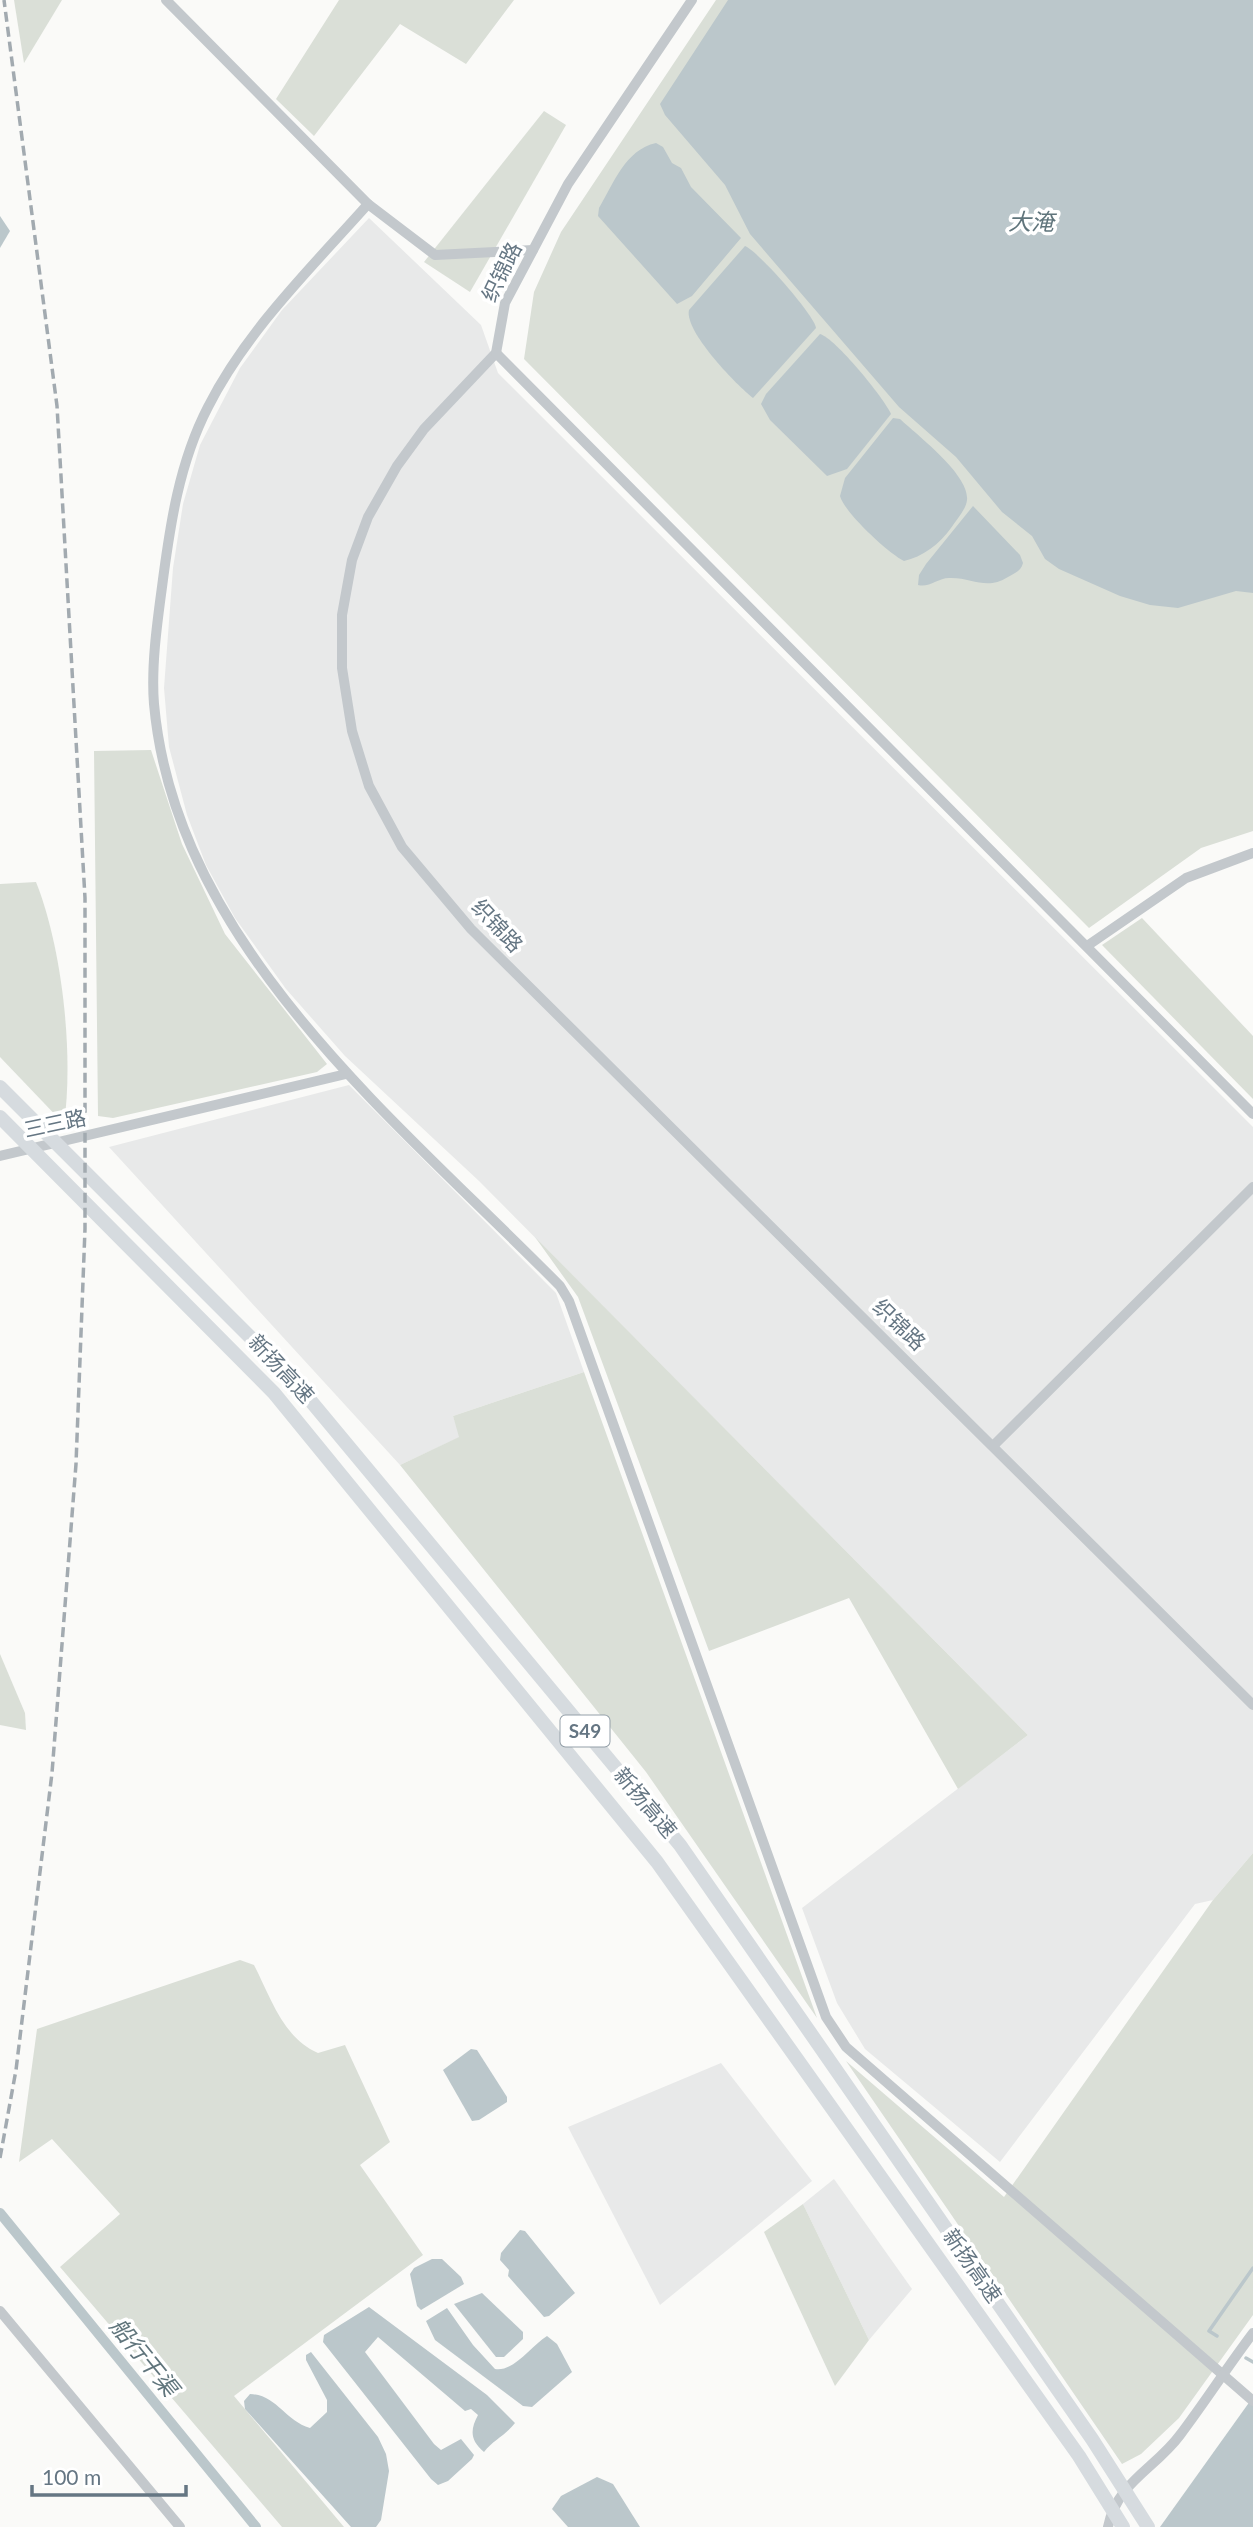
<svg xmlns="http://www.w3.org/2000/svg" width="1253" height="2527" viewBox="0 0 1253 2527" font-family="Lato,'Noto Sans SC',sans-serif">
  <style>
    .built { fill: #e8e9e9 }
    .green { fill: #dadfd7 }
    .water { fill: #bbc7cb }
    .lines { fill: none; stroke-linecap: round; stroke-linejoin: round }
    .stream { stroke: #bbc7cb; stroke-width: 3.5 }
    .canal { stroke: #bbc7cb; stroke-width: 10 }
    .minor { stroke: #c3c8cc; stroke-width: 10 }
    .highway { stroke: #d6dbdf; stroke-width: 14 }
    .rail { stroke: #a2aab0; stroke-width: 3.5; stroke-dasharray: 10 5; stroke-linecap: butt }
    .labels { text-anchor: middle; stroke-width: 7; stroke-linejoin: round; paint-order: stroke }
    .shield { fill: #fff; stroke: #939fa8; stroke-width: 2 }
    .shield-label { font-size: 19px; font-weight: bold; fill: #657683 }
    .street-label { font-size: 21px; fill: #657683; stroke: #fff }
    .water-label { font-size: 23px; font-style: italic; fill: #60757c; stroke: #fff }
  </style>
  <rect width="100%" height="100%" fill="#fafaf8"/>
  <g class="built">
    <path d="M369 218 481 325 498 373 1253 1127V1853L1213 1900 1195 1904 1000 2162 865 2049 837 2003 802 1908 1028 1735 479 1181 345 1056 286 989 235 918 206 865 187 815 169 747 164 688 173 568 183 504 200 445 240 368 282 310Z"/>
    <path d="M349 1085 556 1293 584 1372 453 1416 460 1437 400 1465 109 1147Z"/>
    <path d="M721 2063 812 2181 660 2305 568 2127Z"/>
    <path d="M834 2179 912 2289 869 2340 803 2204Z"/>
  </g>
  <g class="green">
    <path d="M14 0H62L24 63Z"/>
    <path d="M339 0H514L466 64 400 24 314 136 276 99Z"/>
    <path d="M716 0H1253V831L1201 848 1089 928 524 359 534 292 561 232Z"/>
    <path d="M544 111 566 125 470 292 424 262Z"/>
    <path d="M151 750 182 844 225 934 327 1064 317 1072 113 1118 98 1116 94 751Z"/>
    <path d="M36 882C62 947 74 1054 64 1124L0 1057V884Z"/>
    <path d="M1142 918 1253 1036V1099L1102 945Z"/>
    <path d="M535 1237 1028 1735 958 1789 849 1598 709 1651 578 1297Z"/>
    <path d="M584 1372 817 2018 646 1772 400 1465 459 1437 453 1416Z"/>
    <path d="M0 1654 25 1713 26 1730 0 1725Z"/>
    <path d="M1253 1853V2315L1179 2418 1141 2454 1122 2464 846 2061 1004 2197 1213 1900Z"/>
    <path d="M240 1960 254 1965C271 1998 283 2038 318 2053L345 2045 390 2142 360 2165 423 2255 234 2396 344 2527H282L60 2267 120 2214 52 2139 19 2162 37 2029Z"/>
    <path d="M803 2204 869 2340 835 2386 764 2232Z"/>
  </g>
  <g class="water">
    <path d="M728 0H1253V593L1236 591 1178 608 1150 605 1120 596 1059 569 1045 559 1032 536 1002 512 956 457 899 407 774 262 750 234 725 185 665 115 660 104Z"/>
    <path d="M656 143 663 147 672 163 681 168 691 187 741 238 692 296 677 304 598 216 599 208C614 183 625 150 656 143Z"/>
    <path d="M0 216 10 231 0 248Z"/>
    <path d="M745 246C758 251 815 316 816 328L753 398C736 385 684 331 689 310Z"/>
    <path d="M820 334C835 338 884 398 891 414L847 469 827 476 770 420 761 404 766 394Z"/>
    <path d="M893 418 900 419C917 435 970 475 967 500 966 510 956 520 951 528 940 544 922 557 904 561 888 553 844 512 840 496L845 478Z"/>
    <path d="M973 506 1020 555 1023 563C1021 571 1015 573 1008 577 986 591 972 577 949 578 938 578 929 588 918 585L919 575 926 564Z"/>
    <path d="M471 2049 477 2050 507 2097V2102L479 2120 472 2121 443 2070Z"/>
    <path d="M520 2230 525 2231 575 2293 549 2316 544 2317 508 2276 509 2270 500 2260 501 2253Z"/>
    <path d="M432 2259H442L461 2277 464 2284 421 2310 417 2306 410 2274 414 2268Z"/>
    <path d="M482 2293 523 2332V2339L504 2357H496L454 2304Z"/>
    <path d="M369 2307 487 2395 515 2423C505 2436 493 2440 484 2452 470 2440 470 2430 478 2415L471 2409 465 2411 378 2337 365 2352 434 2444 441 2450 461 2439 474 2455 472 2459 448 2481 438 2485 431 2479 323 2342 324 2335Z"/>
    <path d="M447 2308 473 2345 495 2369C514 2372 531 2346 547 2336L557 2344 572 2372 532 2407 523 2406 435 2340 426 2321Z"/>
    <path d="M311 2352 378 2437 386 2454 389 2471 381 2520 376 2527H351L245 2409 244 2401 250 2394C277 2395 285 2421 310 2428L327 2412V2400L306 2360V2355Z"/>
    <path d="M1253 2397V2527H1160Z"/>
    <path d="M597 2477 613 2484 640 2527H568L552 2509 561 2496Z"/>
  </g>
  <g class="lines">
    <g class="stream">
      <path d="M1217 2336 1209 2331 1253 2268"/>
      <path d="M1246 2358 1253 2362"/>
    </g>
    <path class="canal" d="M0 2213 256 2527"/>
    <g class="minor">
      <path d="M166 0 368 204 435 255 533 250"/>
      <path d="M692 0 568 184 505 303 496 353 424 429 397 466 368 517 352 560 342 615V668L352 731 369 786 402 847 471 929 1253 1705"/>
      <path d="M368 204C312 267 247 330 208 407 179 463 170 525 162 587 157 624 151 667 154 704 176 947 400 1123 560 1286L569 1301 826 2017 846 2047 1253 2401"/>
      <path d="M496 353 1253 1114"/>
      <path d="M1087 946 1186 878 1253 853"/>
      <path d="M0 1156 346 1074"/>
      <path d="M994 1445 1253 1187"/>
      <path d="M0 2311 180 2527"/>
      <path d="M1108 2527C1117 2482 1155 2469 1180 2435 1205 2402 1228 2366 1253 2333"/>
    </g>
    <g class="highway">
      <path d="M0 1087 295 1382 680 1845 1092 2439 1148 2527"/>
      <path d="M0 1117 274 1393 657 1862 1079 2456 1123 2527"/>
    </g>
    <path class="rail" d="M0 2158 16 2070 52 1773 76 1464 85 1229V898L57 406 4 0"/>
  </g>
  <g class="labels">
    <rect class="shield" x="560.5" y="1715.5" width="49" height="31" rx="5"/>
    <g class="shield-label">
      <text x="585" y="1738">S49</text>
    </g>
    <g class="street-label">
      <text transform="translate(502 272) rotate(-64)" y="7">织锦路</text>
      <text transform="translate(497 926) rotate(47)" y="7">织锦路</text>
      <text transform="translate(55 1124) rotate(-12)" y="7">三三路</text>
      <text transform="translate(899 1325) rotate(44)" y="7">织锦路</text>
      <text transform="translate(281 1369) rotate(47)" y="7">新扬高速</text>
      <text transform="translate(645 1803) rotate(50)" y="7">新扬高速</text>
      <text transform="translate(972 2266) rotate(55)" y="7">新扬高速</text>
    </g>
    <g class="water-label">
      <text x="1031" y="230">大淹</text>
      <text transform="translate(144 2357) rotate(51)" y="8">船行干渠</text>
    </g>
  </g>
  <path d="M32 2485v10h154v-10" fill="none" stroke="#657683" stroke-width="3.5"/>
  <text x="42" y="2485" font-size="21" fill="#657683" stroke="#ffffff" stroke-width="5" paint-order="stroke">100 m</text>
</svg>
